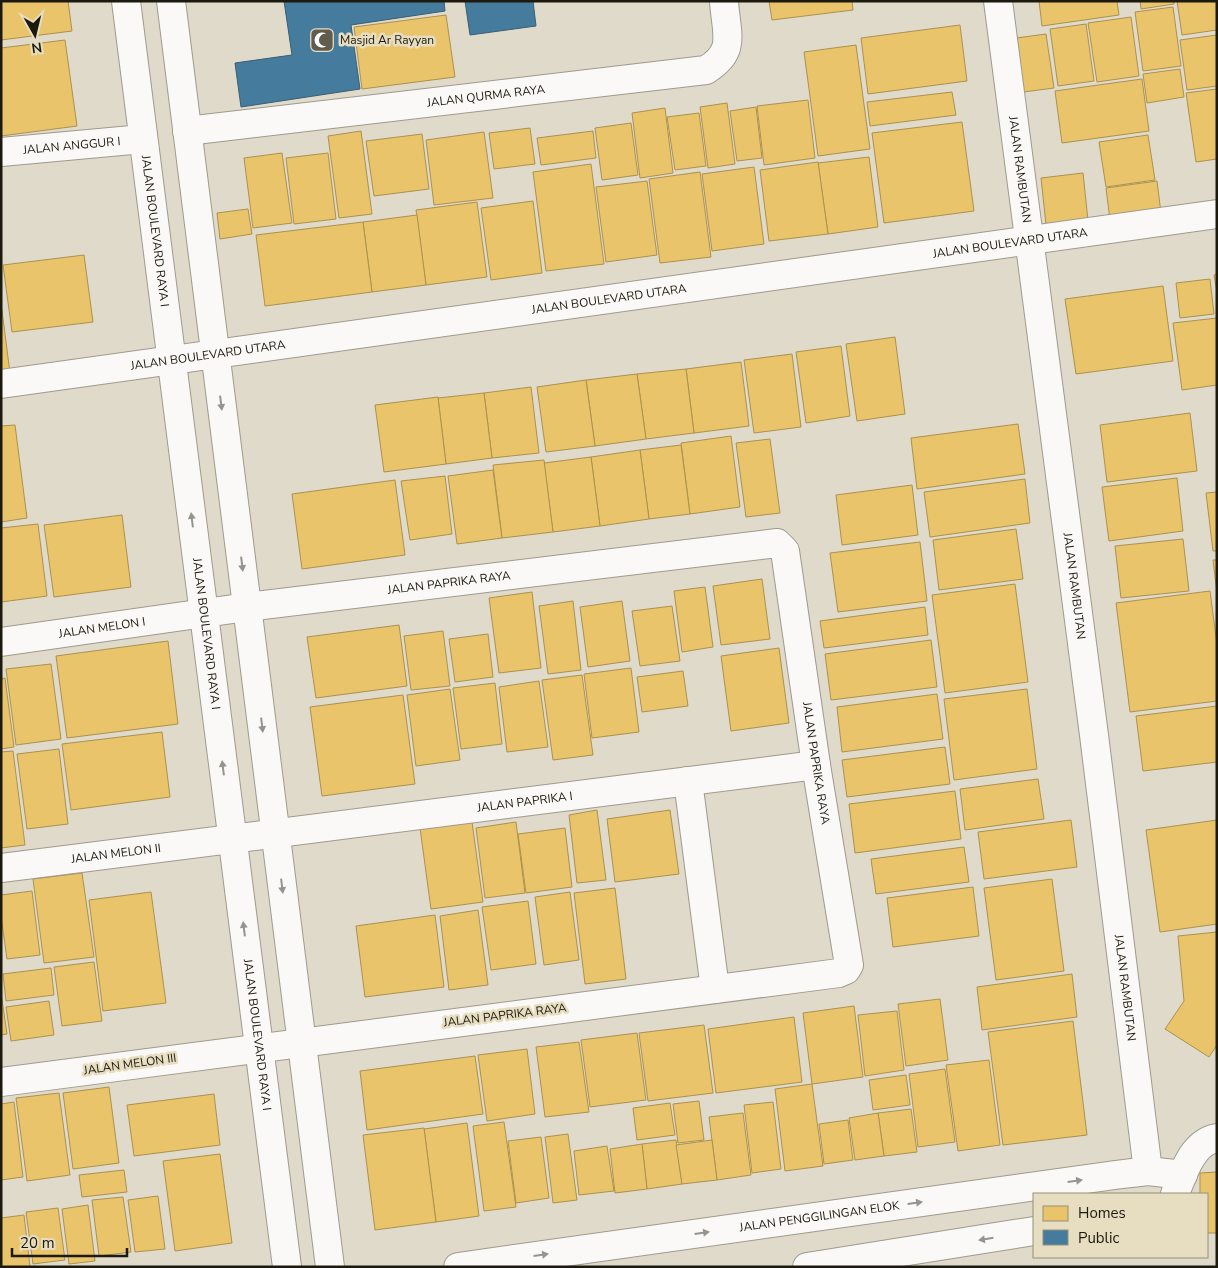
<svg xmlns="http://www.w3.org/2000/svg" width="1218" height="1268" viewBox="0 0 1218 1268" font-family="'Nunito Sans',sans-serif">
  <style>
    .homes { fill: #e9c46a; stroke: #ac914e }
    .public { fill: #457b9d; stroke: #395e72 }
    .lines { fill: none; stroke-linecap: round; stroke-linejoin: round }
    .street-casing { stroke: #9e9a8e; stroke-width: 30 }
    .street { stroke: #faf9f7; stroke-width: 28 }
    .oneway { fill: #96948e }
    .labels { text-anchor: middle; stroke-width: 5; stroke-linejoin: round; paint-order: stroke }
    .poi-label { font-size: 12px; fill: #1c190e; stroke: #e7dec1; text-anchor: start }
    .street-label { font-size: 12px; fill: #1c190e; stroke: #e7dec1 }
  </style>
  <rect width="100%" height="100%" fill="#dfdac9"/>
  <g class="homes">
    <path d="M1 1H68L72 31 1 40Z"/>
    <path d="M769 1H852L853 10 772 20Z"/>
    <path d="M1039 1H1117L1119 15 1042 26Z"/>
    <path d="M1140 1H1174V4L1141 9Z"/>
    <path d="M1177 1H1217V30L1182 35Z"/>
    <path d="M1173 7 1181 66 1143 71 1135 12Z"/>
    <path d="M446 15 455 77 362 89 354 27Z"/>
    <path d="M1131 17 1139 76 1097 82 1088 23Z"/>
    <path d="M1086 24 1094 81 1058 86 1050 29Z"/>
    <path d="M960 25 967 81 868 94 861 38Z"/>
    <path d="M1046 34 1054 88 1016 93 1009 39Z"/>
    <path d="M1217 35V86L1187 90 1180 40Z"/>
    <path d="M65 40 77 126 1 136V48Z"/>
    <path d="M856 45 870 149 818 156 804 52Z"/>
    <path d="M1180 69 1184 97 1147 103 1143 74Z"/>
    <path d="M1142 79 1149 131 1062 143 1055 91Z"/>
    <path d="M1217 89V159L1196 162 1186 93Z"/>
    <path d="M952 92 956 115 870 126 867 102Z"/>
    <path d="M808 100 815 158 764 165 757 106Z"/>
    <path d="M727 103 735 164 708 168 700 107Z"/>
    <path d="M756 107 762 158 737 161 730 111Z"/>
    <path d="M665 108 673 173 640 178 632 113Z"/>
    <path d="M699 113 706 166 675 170 667 117Z"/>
    <path d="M962 122 974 211 884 223 872 133Z"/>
    <path d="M631 123 638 175 602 180 595 128Z"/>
    <path d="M530 128 535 164 494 169 489 133Z"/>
    <path d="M361 131 372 214 339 218 328 136Z"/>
    <path d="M593 131 596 158 541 165 537 138Z"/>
    <path d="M484 132 493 198 434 205 426 140Z"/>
    <path d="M422 134 429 189 374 196 366 141Z"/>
    <path d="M1148 135 1155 180 1106 187 1099 142Z"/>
    <path d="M282 153 292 223 253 228 244 158Z"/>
    <path d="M328 153 336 219 294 224 286 158Z"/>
    <path d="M869 157 878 227 828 234 818 163Z"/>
    <path d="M818 162 828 234 769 241 760 170Z"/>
    <path d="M591 164 604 264 546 271 533 172Z"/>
    <path d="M754 167 764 244 712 251 702 174Z"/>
    <path d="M700 172 711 257 660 263 649 179Z"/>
    <path d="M1083 173 1089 230 1047 234 1041 178Z"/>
    <path d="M647 181 657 255 606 262 596 187Z"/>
    <path d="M1157 181 1162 221 1111 228 1106 188Z"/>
    <path d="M533 201 542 273 491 280 481 208Z"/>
    <path d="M477 202 487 277 426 285 416 210Z"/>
    <path d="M248 209 252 234 220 239 217 213Z"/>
    <path d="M417 215 426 285 372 292 363 222Z"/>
    <path d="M363 222 372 292 265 306 256 235Z"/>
    <path d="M84 255 93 322 12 332 3 265Z"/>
    <path d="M1217 274V292L1214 275Z"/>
    <path d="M1210 279 1214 314 1180 318 1176 283Z"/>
    <path d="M1163 286 1173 361 1076 374 1065 299Z"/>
    <path d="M1 303 10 373 1 375Z"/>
    <path d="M1217 318V385L1182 390 1173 323Z"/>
    <path d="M895 337 905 414 857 421 846 344Z"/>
    <path d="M841 346 850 416 806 423 796 352Z"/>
    <path d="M792 354 801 427 754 433 744 360Z"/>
    <path d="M741 362 749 426 694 433 686 369Z"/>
    <path d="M686 369 694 433 646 439 637 374Z"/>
    <path d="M637 374 646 439 595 446 586 380Z"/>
    <path d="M586 380 595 446 546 452 537 387Z"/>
    <path d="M531 387 539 453 492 458 484 393Z"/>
    <path d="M484 393 492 458 446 464 438 398Z"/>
    <path d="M438 397 446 464 384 472 375 405Z"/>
    <path d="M1190 413 1197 471 1107 482 1100 425Z"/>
    <path d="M1018 424 1025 474 917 489 911 438Z"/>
    <path d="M15 425 27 518 1 522V426Z"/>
    <path d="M731 436 740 507 690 514 681 443Z"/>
    <path d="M770 439 780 513 746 517 736 443Z"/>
    <path d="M681 445 690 514 649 519 640 450Z"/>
    <path d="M640 450 649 519 600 526 591 457Z"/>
    <path d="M591 457 600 526 553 532 544 463Z"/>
    <path d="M544 460 553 532 502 538 493 465Z"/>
    <path d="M493 470 502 538 457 544 448 476Z"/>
    <path d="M445 476 452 534 410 540 401 481Z"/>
    <path d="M1177 478 1183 531 1109 541 1102 487Z"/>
    <path d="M1025 479 1030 523 930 537 924 492Z"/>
    <path d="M395 480 405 555 302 569 292 494Z"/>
    <path d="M912 485 918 535 842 545 836 495Z"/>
    <path d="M1217 492V551H1213L1206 493Z"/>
    <path d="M122 515 131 587 54 597 44 525Z"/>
    <path d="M38 524 47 596 1 602V528Z"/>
    <path d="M1016 529 1023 579 939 590 933 540Z"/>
    <path d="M1183 539 1189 591 1121 598 1115 546Z"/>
    <path d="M920 542 927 601 838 612 830 553Z"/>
    <path d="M1213 560H1217V593Z"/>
    <path d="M762 579 770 639 721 645 713 586Z"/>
    <path d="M1015 584 1028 682 945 693 932 595Z"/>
    <path d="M705 587 713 647 682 652 674 591Z"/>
    <path d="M1210 591 1217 645V701L1130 712 1116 603Z"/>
    <path d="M532 592 541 668 499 673 489 598Z"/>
    <path d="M573 601 581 670 548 674 539 606Z"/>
    <path d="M622 601 630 661 588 667 580 607Z"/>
    <path d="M672 606 680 661 640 666 632 611Z"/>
    <path d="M925 607 928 635 824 648 820 621Z"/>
    <path d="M399 625 407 686 316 698 307 637Z"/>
    <path d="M443 631 450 686 411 690 404 636Z"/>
    <path d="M488 634 493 677 455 682 449 639Z"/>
    <path d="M931 640 937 687 831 700 825 654Z"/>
    <path d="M168 641 178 724 67 738 56 656Z"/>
    <path d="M779 648 789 723 731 731 721 656Z"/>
    <path d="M51 664 61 739 16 745 6 669Z"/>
    <path d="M631 668 639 732 592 738 584 674Z"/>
    <path d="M683 671 688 706 642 712 637 677Z"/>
    <path d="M582 675 593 755 553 760 542 680Z"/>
    <path d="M5 678 14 747 1 749V679Z"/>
    <path d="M539 681 548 747 507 752 499 687Z"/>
    <path d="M495 683 502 744 461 749 453 688Z"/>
    <path d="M450 689 460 760 416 766 407 695Z"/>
    <path d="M1027 689 1037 769 954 780 944 699Z"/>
    <path d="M937 694 943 739 842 752 837 707Z"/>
    <path d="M403 695 415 784 322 796 310 707Z"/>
    <path d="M1217 706V762L1143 771 1136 716Z"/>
    <path d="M162 732 170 797 71 810 62 744Z"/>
    <path d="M945 747 950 784 847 797 842 760Z"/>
    <path d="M59 749 68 824 27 829 17 754Z"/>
    <path d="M13 751 25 845 1 848V752Z"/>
    <path d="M1038 779 1044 819 965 830 960 789Z"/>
    <path d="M955 791 961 839 855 853 849 804Z"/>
    <path d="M597 810 606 880 577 883 569 815Z"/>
    <path d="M670 810 679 874 615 882 607 819Z"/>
    <path d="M1071 820 1077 867 984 879 978 832Z"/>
    <path d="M1217 820V924L1160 932 1146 830Z"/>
    <path d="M472 822 483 902 431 909 420 828Z"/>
    <path d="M516 822 525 893 485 898 476 828Z"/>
    <path d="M565 828 572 887 526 893 518 834Z"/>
    <path d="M964 847 969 882 876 894 871 859Z"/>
    <path d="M82 873 94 957 44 963 33 879Z"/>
    <path d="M1052 879 1064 971 996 980 984 888Z"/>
    <path d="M973 887 979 936 893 947 887 898Z"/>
    <path d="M615 888 626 979 585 984 574 893Z"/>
    <path d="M32 891 40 955 7 959 1 916V895Z"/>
    <path d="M151 892 166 1003 103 1011 89 900Z"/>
    <path d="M570 892 579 960 544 965 535 897Z"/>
    <path d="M528 901 536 964 491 970 482 907Z"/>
    <path d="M478 910 488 985 449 990 440 916Z"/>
    <path d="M435 915 444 987 365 997 356 926Z"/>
    <path d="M1217 932V1045L1209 1057 1165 1029 1184 1001 1178 936Z"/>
    <path d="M94 962 102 1021 62 1026 54 967Z"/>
    <path d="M51 968 54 995 6 1001 3 974Z"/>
    <path d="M1072 974 1077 1017 982 1030 977 987Z"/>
    <path d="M1 993 7 1034 1 1035Z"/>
    <path d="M940 999 948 1060 906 1066 898 1004Z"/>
    <path d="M49 1001 54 1035 11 1041 6 1007Z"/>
    <path d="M854 1006 863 1077 812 1084 803 1013Z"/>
    <path d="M897 1011 904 1070 865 1076 858 1015Z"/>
    <path d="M794 1017 802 1082 716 1093 708 1029Z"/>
    <path d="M1073 1021 1087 1135 1003 1145 988 1032Z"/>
    <path d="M704 1025 713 1093 648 1101 639 1033Z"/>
    <path d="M637 1033 646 1100 590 1107 581 1040Z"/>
    <path d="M579 1042 589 1112 545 1117 536 1047Z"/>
    <path d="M527 1049 535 1114 487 1121 478 1055Z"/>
    <path d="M475 1056 483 1114 367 1130 360 1071Z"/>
    <path d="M989 1060 1000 1145 958 1151 946 1065Z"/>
    <path d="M945 1069 955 1142 918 1147 909 1074Z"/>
    <path d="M906 1075 910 1105 873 1110 869 1080Z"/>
    <path d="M812 1084 823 1166 785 1171 775 1089Z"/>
    <path d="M109 1087 119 1163 73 1169 63 1093Z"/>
    <path d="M59 1093 70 1175 27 1181 16 1098Z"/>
    <path d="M214 1094 220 1145 134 1156 127 1105Z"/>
    <path d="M699 1101 704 1140 678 1143 673 1104Z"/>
    <path d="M14 1102 23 1177 1 1180V1104Z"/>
    <path d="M773 1102 781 1169 752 1173 744 1105Z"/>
    <path d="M670 1103 675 1135 637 1140 633 1108Z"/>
    <path d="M911 1109 917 1152 884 1156 878 1113Z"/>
    <path d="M743 1113 751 1175 717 1180 709 1117Z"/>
    <path d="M878 1113 884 1156 855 1160 849 1118Z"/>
    <path d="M848 1120 853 1160 824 1164 819 1124Z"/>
    <path d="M504 1122 516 1207 484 1211 473 1126Z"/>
    <path d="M467 1123 479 1216 436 1222 424 1129Z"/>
    <path d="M424 1128 436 1222 375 1230 363 1135Z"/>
    <path d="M568 1134 577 1200 553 1203 545 1137Z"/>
    <path d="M541 1137 549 1198 516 1203 508 1141Z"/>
    <path d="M676 1140 682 1184 647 1189 642 1144Z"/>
    <path d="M712 1140 717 1180 682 1184 676 1145Z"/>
    <path d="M642 1144 647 1189 615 1193 610 1149Z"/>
    <path d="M607 1146 614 1191 579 1195 574 1151Z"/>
    <path d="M220 1154 232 1243 175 1251 163 1161Z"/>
    <path d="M124 1170 127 1192 82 1197 79 1175Z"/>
    <path d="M1217 1172V1233H1207V1194H1200V1173Z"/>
    <path d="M158 1196 165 1249 135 1252 128 1200Z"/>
    <path d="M123 1197 131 1252 99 1256 92 1200Z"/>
    <path d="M88 1205 95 1261 69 1264 62 1209Z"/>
    <path d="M58 1208 65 1260 33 1264 26 1212Z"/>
    <path d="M24 1215 30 1267H1V1218Z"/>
  </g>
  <g class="public">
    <path d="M284 1H444L445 11 351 25 360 89 241 107 235 63 292 55Z"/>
    <path d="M465 1H533L536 26 470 35Z"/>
  </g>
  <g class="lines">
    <g class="street-casing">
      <g id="street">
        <path id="s1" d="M126 1 287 1267"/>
        <path d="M171 1 330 1267"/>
        <path id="s2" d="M998 1 1094 735 1148 1171"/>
        <path id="s3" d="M187 131 706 70C737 51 726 34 724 1"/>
        <path id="s4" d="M1 152 143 139"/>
        <path id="s5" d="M1 384 1217 214"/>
        <path id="s6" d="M1 642 247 607 777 543 785 551 816 765 849 965 846 970 839 973 1 1082"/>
        <path d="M688 781 715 989"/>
        <path id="s7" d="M1 868 816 765"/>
        <path d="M1175 1194C1183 1174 1192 1142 1217 1138"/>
        <path id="s8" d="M458 1267 1115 1175 1148 1171 1183 1175"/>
        <path d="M807 1267 1034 1231"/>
      </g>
    </g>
    <use href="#street" class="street"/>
  </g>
  <defs><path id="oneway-solid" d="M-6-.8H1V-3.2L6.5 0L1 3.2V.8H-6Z" transform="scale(1.25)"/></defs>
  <g class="oneway">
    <use href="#oneway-solid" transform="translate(221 403) rotate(83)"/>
    <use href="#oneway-solid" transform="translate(192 520) rotate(-97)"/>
    <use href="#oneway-solid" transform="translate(242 564) rotate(83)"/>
    <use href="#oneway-solid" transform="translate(262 725) rotate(83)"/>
    <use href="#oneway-solid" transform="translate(223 768) rotate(-97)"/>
    <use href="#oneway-solid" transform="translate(282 886) rotate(83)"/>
    <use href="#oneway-solid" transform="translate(244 929) rotate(-97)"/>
    <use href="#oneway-solid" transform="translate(1075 1181) rotate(-8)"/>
    <use href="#oneway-solid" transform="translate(915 1203) rotate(-8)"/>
    <use href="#oneway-solid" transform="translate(702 1233) rotate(-8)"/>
    <use href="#oneway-solid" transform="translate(986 1239) rotate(171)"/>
    <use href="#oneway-solid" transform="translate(541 1255) rotate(-8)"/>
  </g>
  <defs>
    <g id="mosque-square" transform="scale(1.25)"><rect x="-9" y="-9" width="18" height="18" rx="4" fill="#605d4f" stroke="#e7dec1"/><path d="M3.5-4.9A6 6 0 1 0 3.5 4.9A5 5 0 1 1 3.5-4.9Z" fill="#fff"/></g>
  </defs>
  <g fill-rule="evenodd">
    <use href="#mosque-square" x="322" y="40"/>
  </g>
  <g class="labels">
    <g class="poi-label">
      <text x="340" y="44">Masjid Ar Rayyan</text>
    </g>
    <g class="street-label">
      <text dy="4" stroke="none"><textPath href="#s3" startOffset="301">JALAN QURMA RAYA</textPath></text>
      <text dy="4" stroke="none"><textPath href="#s4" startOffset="71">JALAN ANGGUR I</textPath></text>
      <text dy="4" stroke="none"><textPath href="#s2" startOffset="170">JALAN RAMBUTAN</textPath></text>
      <text dy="4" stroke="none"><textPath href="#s1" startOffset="232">JALAN BOULEVARD RAYA I</textPath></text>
      <text dy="4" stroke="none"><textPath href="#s5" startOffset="1019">JALAN BOULEVARD UTARA</textPath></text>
      <text dy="4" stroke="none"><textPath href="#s5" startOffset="614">JALAN BOULEVARD UTARA</textPath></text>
      <text dy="4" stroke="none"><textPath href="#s5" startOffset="209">JALAN BOULEVARD UTARA</textPath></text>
      <text dy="4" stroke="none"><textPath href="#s6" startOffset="452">JALAN PAPRIKA RAYA</textPath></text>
      <text dy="4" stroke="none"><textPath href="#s2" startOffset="590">JALAN RAMBUTAN</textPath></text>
      <text dy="4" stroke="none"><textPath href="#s6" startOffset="102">JALAN MELON I</textPath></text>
      <text dy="4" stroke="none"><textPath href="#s1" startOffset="638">JALAN BOULEVARD RAYA I</textPath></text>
      <text dy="4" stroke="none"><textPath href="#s6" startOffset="1008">JALAN PAPRIKA RAYA</textPath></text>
      <text dy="4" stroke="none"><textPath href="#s7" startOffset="528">JALAN PAPRIKA I</textPath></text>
      <text dy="4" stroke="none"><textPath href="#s7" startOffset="116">JALAN MELON II</textPath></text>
      <text dy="4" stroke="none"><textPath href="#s2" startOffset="995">JALAN RAMBUTAN</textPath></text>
      <text transform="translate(505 1015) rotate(-7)" y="4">JALAN PAPRIKA RAYA</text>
      <text dy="4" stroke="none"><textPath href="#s1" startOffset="1042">JALAN BOULEVARD RAYA I</textPath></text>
      <text transform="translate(130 1064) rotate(-8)" y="4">JALAN MELON III</text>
      <text dy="4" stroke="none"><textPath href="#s8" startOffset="365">JALAN PENGGILINGAN ELOK</textPath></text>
    </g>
  </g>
  <rect width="1218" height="1268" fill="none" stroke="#1c190e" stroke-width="5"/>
  <rect x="1033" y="1193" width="175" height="65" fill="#e7dec1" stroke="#968f79"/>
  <rect x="1043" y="1206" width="25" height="15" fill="#e9c46a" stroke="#968f79"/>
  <text x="1078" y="1218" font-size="15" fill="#1c190e">Homes</text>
  <rect x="1043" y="1230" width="25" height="15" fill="#457b9d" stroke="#968f79"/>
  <text x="1078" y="1243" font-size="15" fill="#1c190e">Public</text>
  <g transform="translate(35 35) rotate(172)" stroke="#e7dec1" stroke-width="4" paint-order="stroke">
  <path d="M0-4L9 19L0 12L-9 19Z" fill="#1c190e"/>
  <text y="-8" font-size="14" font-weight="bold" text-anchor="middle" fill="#1c190e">N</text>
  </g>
  <path d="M12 1248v8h115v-8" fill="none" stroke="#1c190e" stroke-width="2.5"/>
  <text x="20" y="1248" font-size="15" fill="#1c190e" stroke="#e7dec1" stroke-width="4" paint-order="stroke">20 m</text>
</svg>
